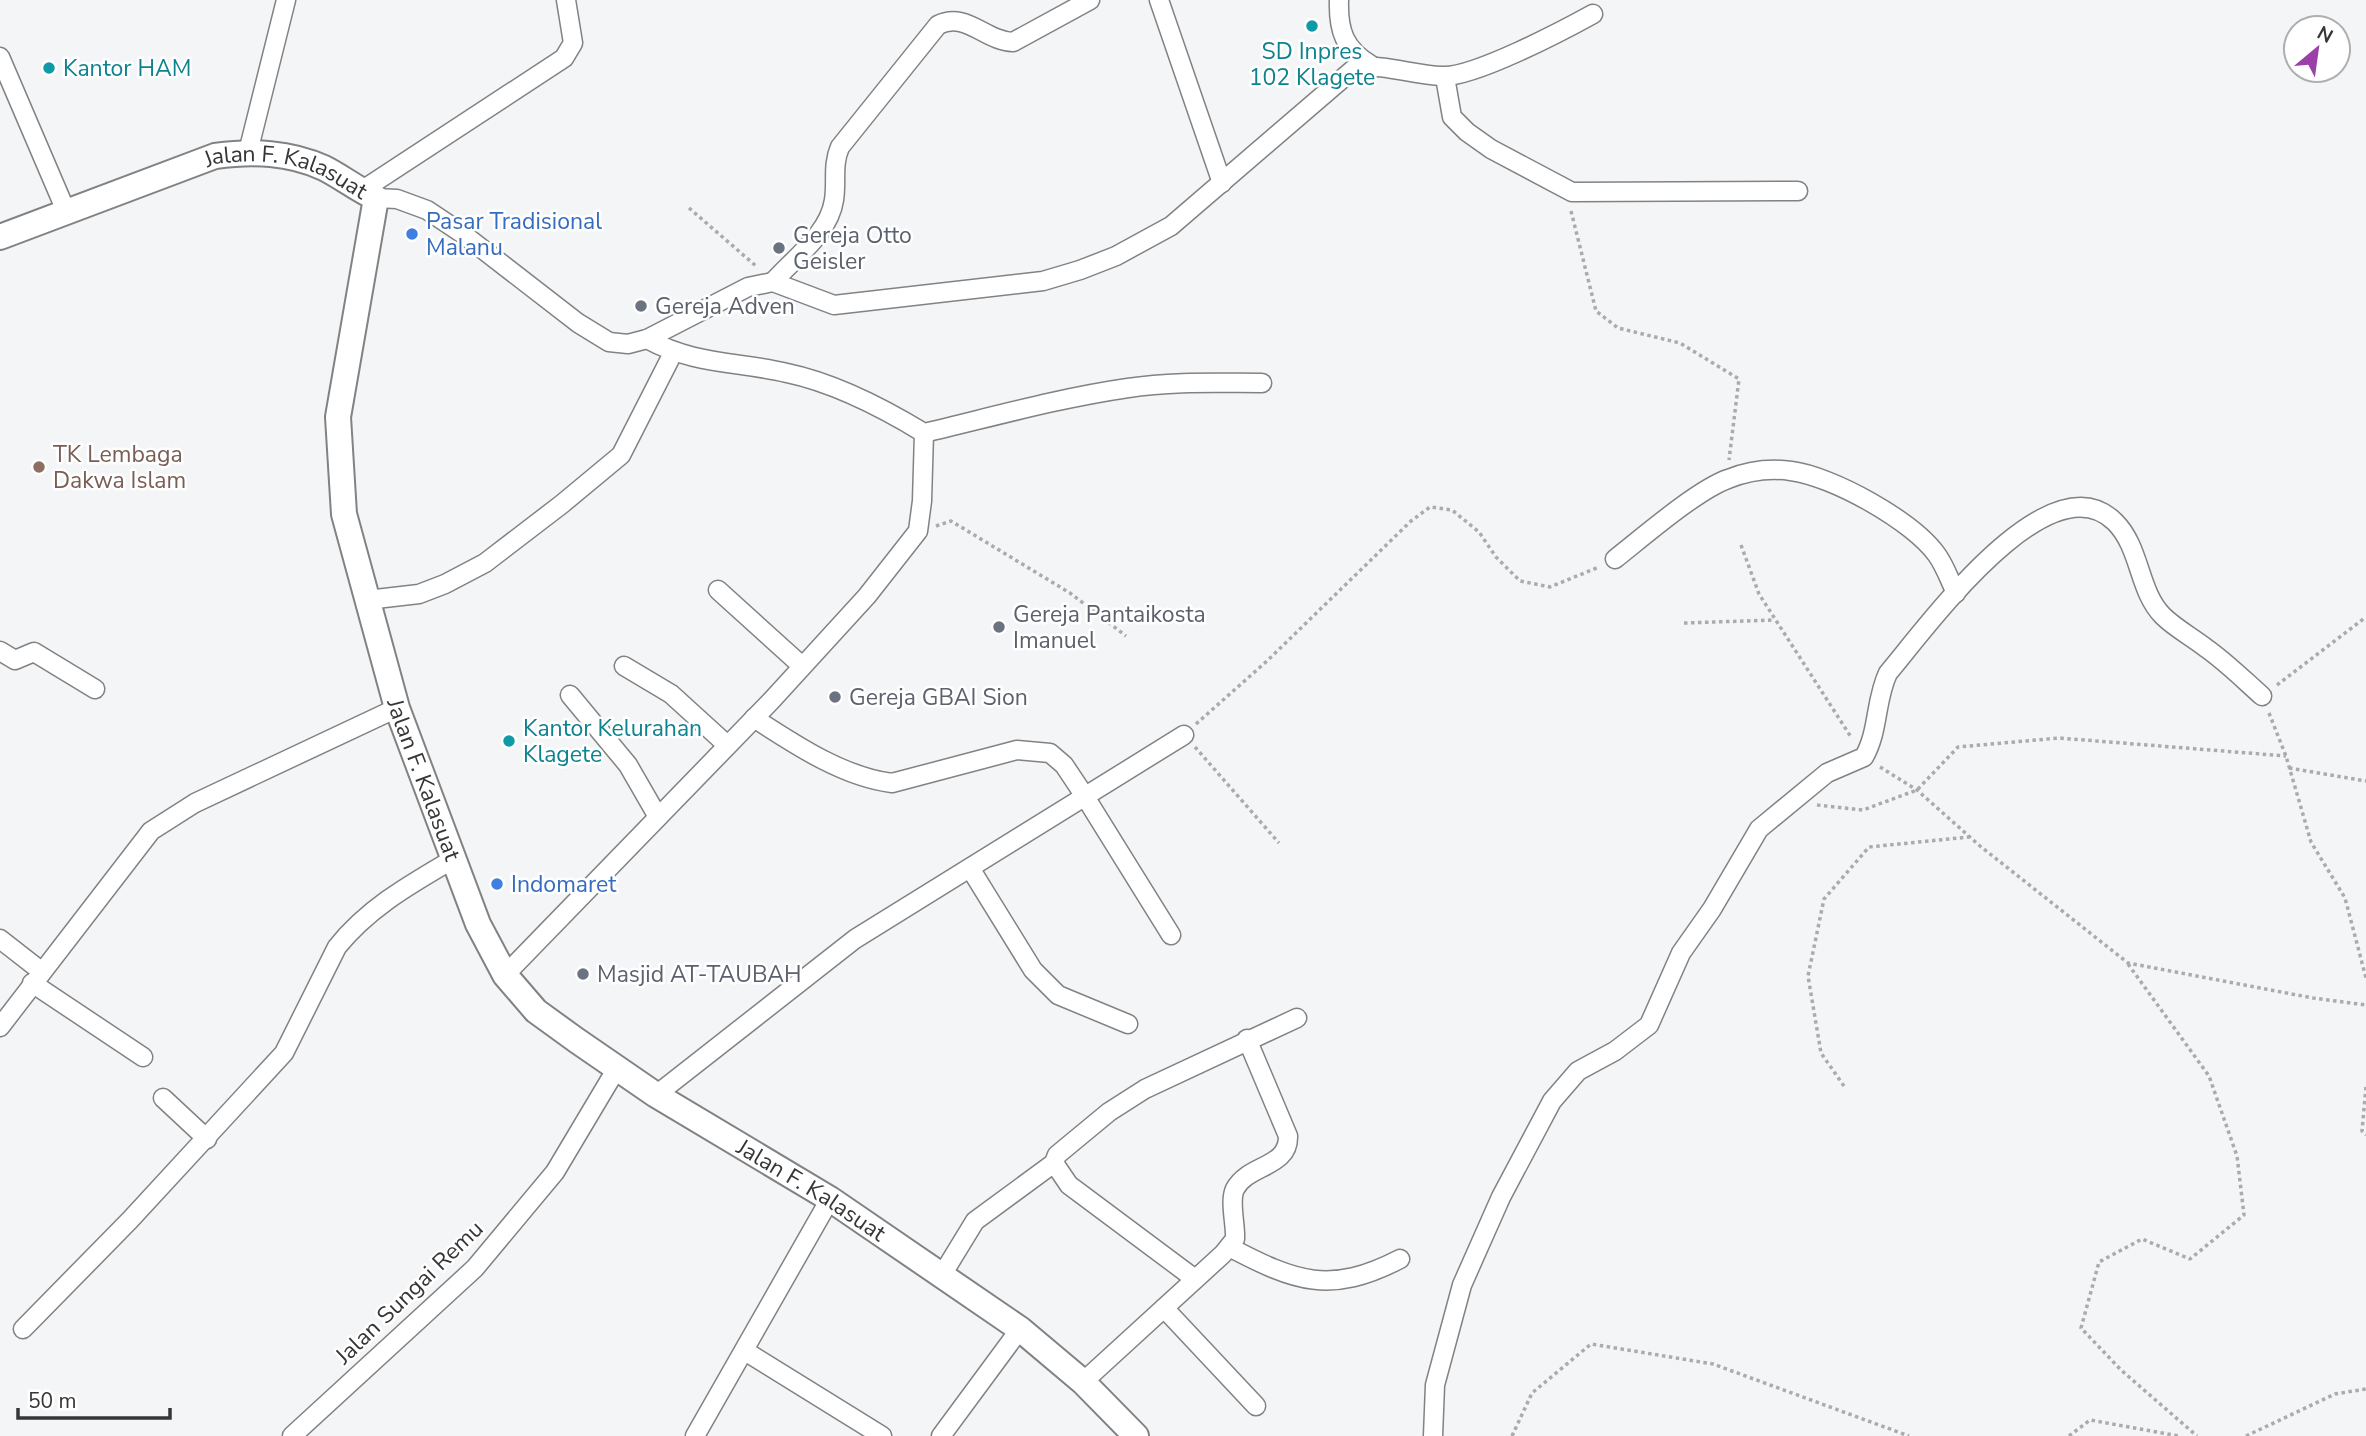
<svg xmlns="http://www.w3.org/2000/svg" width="2366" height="1436" viewBox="0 0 2366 1436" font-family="'Nunito Sans',sans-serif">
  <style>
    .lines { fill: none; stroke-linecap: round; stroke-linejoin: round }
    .street-casing { stroke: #818284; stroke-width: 21 }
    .secondary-casing { stroke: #818284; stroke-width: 28 }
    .path { stroke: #aaabac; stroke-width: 3.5; stroke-dasharray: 3.5 3.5; stroke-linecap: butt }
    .street { stroke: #fff; stroke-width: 18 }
    .secondary { stroke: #fff; stroke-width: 24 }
    .culture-dot { fill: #0f9aa8; stroke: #fff; stroke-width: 2.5 }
    .shop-dot { fill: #3f7fe0; stroke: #fff; stroke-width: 2.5 }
    .worship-dot { fill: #6b7280; stroke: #fff; stroke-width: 2.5 }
    .education-dot { fill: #8d6e63; stroke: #fff; stroke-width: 2.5 }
    .labels { text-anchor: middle; stroke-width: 5; stroke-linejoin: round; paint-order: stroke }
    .culture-label { font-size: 23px; fill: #0d838f; stroke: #fff; text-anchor: start }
    .street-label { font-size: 23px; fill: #363637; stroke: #fff }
    .shop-label { font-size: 23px; fill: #366cbe; stroke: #fff; text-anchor: start }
    .worship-label { font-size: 23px; fill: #5b616d; stroke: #fff; text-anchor: start }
    .education-label { font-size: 23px; fill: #785e54; stroke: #fff; text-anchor: start }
  </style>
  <rect width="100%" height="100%" fill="#f4f5f7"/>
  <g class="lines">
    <g class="street-casing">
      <g id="street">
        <path d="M1159 0 1222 183"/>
        <path d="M1339 0C1338 30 1344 49 1371 65"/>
        <path d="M0 57 66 211"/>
        <path d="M1445 77 1452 117 1467 132 1491 149 1572 192 1798 191"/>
        <path d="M248 152 286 0"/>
        <path d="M361 191 564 58 573 43 566 0"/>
        <path d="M376 198 397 199 427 210 463 234 578 323 609 342 628 344 647 339 748 287 773 282 834 305 1043 281 1080 270 1116 256 1171 226 1356 67C1385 64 1413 75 1442 76 1473 78 1564 30 1593 14"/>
        <path d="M773 282C794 258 829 234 834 200 837 182 832 165 840 147L938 25C966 11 985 41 1013 42L1090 0"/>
        <path d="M647 339C695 365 736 361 787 373 835 383 883 408 924 433 992 417 1059 398 1128 388 1172 381 1218 383 1262 383"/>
        <path d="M1615 559C1643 537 1697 490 1728 479 1748 471 1770 468 1791 471 1832 476 1913 521 1937 555 1945 566 1950 581 1956 593"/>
        <path d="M718 590 802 666"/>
        <path d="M367 600 419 594 445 584 485 563 562 504 621 455 673 353"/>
        <path d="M0 651 15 660 34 652 95 689"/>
        <path d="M624 666 671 694 726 744"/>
        <path d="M570 695 628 765 658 817"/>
        <path d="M754 718C794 744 843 777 892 783L1017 750 1050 753 1064 765 1084 795 1171 935"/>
        <path d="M970 868 1033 970 1058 995 1128 1024"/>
        <path d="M0 939 41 971"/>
        <path d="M505 975 771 701 867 596 918 531 922 501 924 433"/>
        <path d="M32 983 143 1057"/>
        <path d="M0 1027 151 831 195 803 397 708"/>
        <path d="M656 1095 855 939 1184 735"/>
        <path d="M163 1098 207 1139"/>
        <path d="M1229 1247C1296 1282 1330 1295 1400 1259"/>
        <path d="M942 1275 975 1221 1054 1163"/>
        <path d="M1195 1279 1069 1185 1054 1163 1057 1155 1109 1112 1145 1089 1297 1018"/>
        <path d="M1164 1308 1256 1406"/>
        <path d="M23 1329 130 1220 284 1053 337 947C369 907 411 884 455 858"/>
        <path d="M745 1351 882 1436"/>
        <path d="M1083 1382 1223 1254 1235 1239C1236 1225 1229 1201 1235 1189 1248 1164 1289 1168 1288 1136L1247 1039"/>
        <path d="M292 1436 475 1268 555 1172 617 1068"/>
        <path d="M695 1436 830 1199"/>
        <path d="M941 1436 1020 1329"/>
        <path d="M1433 1436 1435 1385 1462 1285 1501 1197 1552 1101 1578 1071 1615 1051 1649 1025 1681 953 1712 909 1759 829 1827 773 1864 757C1879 731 1875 700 1888 673 1924 631 2049 456 2115 522 2141 548 2138 591 2163 616 2175 628 2192 637 2206 648 2226 662 2244 680 2262 696"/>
      </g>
    </g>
    <g class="secondary-casing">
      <g id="secondary">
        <path id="s1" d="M0 237 215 156C253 151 289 152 324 168 342 177 358 190 376 198L338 417 344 514 397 708 478 924 505 975 536 1011 576 1040 656 1095 830 1199 1020 1329 1083 1382 1136 1436"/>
      </g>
    </g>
    <g class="path">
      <path d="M689 208 756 266"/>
      <path d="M1571 211 1596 311 1618 328 1680 343 1739 379 1729 460"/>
      <path d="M936 526 951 521 1070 593 1126 636"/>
      <path d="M1741 545 1759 594 1851 737"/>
      <path d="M1684 623 1775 620"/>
      <path d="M2277 685 2366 617"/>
      <path d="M2269 713 2286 756 2311 842 2345 898 2366 978"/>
      <path d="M1196 724 1267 661 1411 521 1430 507 1452 510 1479 532 1496 557 1520 581 1550 587 1599 567"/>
      <path d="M1195 747 1279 843"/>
      <path d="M1880 767 1917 790 1980 846 2128 963 2313 998 2366 1005"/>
      <path d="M2289 768 2366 781"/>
      <path d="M1817 805 1863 810 1917 790 1958 747 2059 738 2286 756"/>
      <path d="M2128 964 2209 1076 2237 1156 2244 1215 2190 1259 2142 1239 2099 1262 2081 1328 2121 1370 2197 1436"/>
      <path d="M1844 1086 1821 1053 1808 976 1824 899 1869 847 1969 837"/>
      <path d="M2366 1087 2362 1131 2366 1135"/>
      <path d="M1512 1436 1532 1393 1591 1344 1713 1364 1909 1436"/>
      <path d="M2069 1436 2090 1420 2179 1436"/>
      <path d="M2246 1436 2335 1394 2366 1389"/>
    </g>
    <use href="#street" class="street"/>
    <use href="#secondary" class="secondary"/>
  </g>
  <g class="culture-dot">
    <circle cx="1312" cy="26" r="7"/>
    <circle cx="49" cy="68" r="7"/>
    <circle cx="509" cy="741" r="7"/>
  </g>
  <g class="shop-dot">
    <circle cx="412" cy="234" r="7"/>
    <circle cx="497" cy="884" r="7"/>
  </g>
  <g class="worship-dot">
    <circle cx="779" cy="248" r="7"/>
    <circle cx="641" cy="306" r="7"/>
    <circle cx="999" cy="627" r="7"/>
    <circle cx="835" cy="697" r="7"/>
    <circle cx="583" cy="974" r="7"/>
  </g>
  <circle class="education-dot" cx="39" cy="467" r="7"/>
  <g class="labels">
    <g class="culture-label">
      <text x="1312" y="59" text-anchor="middle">SD Inpres<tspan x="1312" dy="26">102 Klagete</tspan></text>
      <text x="63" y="76">Kantor HAM</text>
      <text x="523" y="736">Kantor Kelurahan<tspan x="523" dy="26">Klagete</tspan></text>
    </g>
    <g class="street-label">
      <text dy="8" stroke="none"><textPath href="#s1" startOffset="304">Jalan F. Kalasuat</textPath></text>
      <text dy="8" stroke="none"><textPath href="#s1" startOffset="998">Jalan F. Kalasuat</textPath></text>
      <text dy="8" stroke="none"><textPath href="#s1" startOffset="1586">Jalan F. Kalasuat</textPath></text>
      <text transform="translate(409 1292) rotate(-44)" y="8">Jalan Sungai Remu</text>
    </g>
    <g class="shop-label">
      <text x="426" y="229">Pasar Tradisional<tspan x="426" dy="26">Malanu</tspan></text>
      <text x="511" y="892">Indomaret</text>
    </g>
    <g class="worship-label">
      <text x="793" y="243">Gereja Otto<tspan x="793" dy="26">Geisler</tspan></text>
      <text x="655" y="314">Gereja Adven</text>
      <text x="1013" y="622">Gereja Pantaikosta<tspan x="1013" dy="26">Imanuel</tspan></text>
      <text x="849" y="705">Gereja GBAI Sion</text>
      <text x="597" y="982">Masjid AT-TAUBAH</text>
    </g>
    <g class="education-label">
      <text x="53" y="462">TK Lembaga<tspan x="53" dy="26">Dakwa Islam</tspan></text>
    </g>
  </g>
  <g transform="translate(2317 49) rotate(29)"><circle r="33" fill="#ffffff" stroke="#afafaf" stroke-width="2"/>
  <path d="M0-5L12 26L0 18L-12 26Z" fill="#9c3fa8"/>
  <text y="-10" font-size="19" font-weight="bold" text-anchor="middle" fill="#363637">N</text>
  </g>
  <path d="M18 1408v10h152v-10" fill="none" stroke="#363637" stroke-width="3.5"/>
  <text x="28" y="1408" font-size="21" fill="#363637" stroke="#ffffff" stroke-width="5" paint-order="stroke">50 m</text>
</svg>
